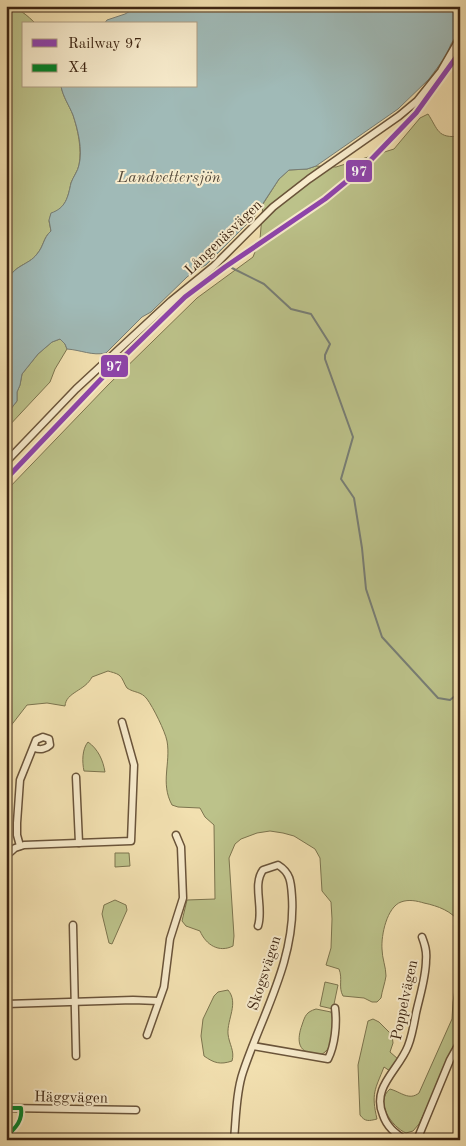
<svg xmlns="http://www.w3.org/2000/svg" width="466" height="1146" viewBox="0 0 466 1146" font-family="'Old Standard TT',serif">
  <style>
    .green { fill: #bcc28a; stroke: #7c744e }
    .water { fill: #a0bab7; stroke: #787e75 }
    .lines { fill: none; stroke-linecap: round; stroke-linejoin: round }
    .stream { stroke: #787e75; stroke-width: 2 }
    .minor-casing { stroke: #6a543a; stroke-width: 9 }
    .minor { stroke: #f7ebcc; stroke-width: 6 }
    .bus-1-casing { stroke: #f7ebcc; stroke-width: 8 }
    .bus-1 { stroke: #008228; stroke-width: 4 }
    .rail-1-casing { stroke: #f7ebcc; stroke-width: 9 }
    .rail-1 { stroke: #8e44ad; stroke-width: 5 }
    .labels { text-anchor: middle; stroke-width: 4; stroke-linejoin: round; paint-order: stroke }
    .street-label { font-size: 15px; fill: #3d2512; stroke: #f7ebcc }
    .water-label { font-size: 16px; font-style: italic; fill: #564a3b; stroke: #f7ebcc }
    .line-badge { stroke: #f7ebcc; stroke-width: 2 }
    .badge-label { font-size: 14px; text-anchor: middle; font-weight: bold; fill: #fff }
  </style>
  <rect width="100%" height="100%" fill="#f2e0b0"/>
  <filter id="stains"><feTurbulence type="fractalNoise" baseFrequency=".004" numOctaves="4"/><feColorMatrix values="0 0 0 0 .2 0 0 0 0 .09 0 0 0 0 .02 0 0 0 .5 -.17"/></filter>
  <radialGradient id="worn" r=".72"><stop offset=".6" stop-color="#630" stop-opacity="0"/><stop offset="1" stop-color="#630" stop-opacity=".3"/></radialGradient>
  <g class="green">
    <path d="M6 6C17 6 28 16 36 24H24V86H61C63 97 69 105 73 115 78 130 82 149 79 165 78 171 73 177 71 183 68 197 66 208 51 214L49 221 51 231C43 238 44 246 37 254 28 266 14 264 6 283Z"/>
    <path d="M428 114C438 129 437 139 460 136V923C452 911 438 906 424 903 417 901 409 899 401 902 387 907 381 935 382 949 382 958 386 967 386 976 385 983 382 991 381 998L377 1002H372L364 998 343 996C338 987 343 979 339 969L326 965 331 948 332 919 331 902 322 891 320 858 315 849 294 836 283 833 270 831 257 833 241 839 235 844 229 858 234 936 233 946C219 953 206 945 200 931L186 926 182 921 187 900 215 899 214 825 205 817 200 808 178 807 172 805C160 783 171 763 167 741 165 731 153 707 147 699 141 691 134 693 127 688 124 684 123 678 119 675 116 673 111 672 108 671L92 677C85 691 66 692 65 706L47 703 27 705 6 732V491L108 385 197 298 253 257 260 239 263 204 279 179 289 170 307 169 316 166 336 167 394 149 420 118Z"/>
    <path d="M60 339 65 344 67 349 55 369 50 382 6 429V415L17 401V392L20 385 22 374 38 354 52 342Z"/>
    <path d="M88 742C98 749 103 760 105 772L84 771C82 762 82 749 88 742Z"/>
    <path d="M115 853H129L130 866 115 867Z"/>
    <path d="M115 900 126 905 127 910 112 944 109 943 102 914 104 905Z"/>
    <path d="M460 956V1037L419 1124 413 1131 406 1133C392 1127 374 1102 390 1089 401 1092 409 1101 419 1093L452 1019 453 1002Z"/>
    <path d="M325 982 338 985 333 1009 320 1006Z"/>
    <path d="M228 990C239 1003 227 1019 228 1034 229 1044 235 1051 232 1061 220 1065 214 1063 204 1056L201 1036 203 1019 214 996 218 992Z"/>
    <path d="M316 1009 331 1012C334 1021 334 1046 325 1052 322 1055 318 1054 314 1054 297 1052 297 1039 302 1025 305 1016 306 1012 316 1009Z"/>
    <path d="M373 1019 379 1022 392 1035 393 1043 390 1052 398 1059 390 1071 384 1067C375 1090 371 1093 377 1119 369 1121 365 1122 360 1115L358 1065 368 1021Z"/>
  </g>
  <path class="water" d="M139 6H460L459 31 451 44 446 56 429 79 398 109 316 166 307 169 289 170 279 179 254 217 206 265 196 270 187 277 151 312 142 317 106 353C92 356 81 350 67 349L65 344 60 339 52 342 38 354 22 374 20 385 17 392V401L6 415V283C14 264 28 266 37 254 44 246 43 238 51 231L49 220 51 213C66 208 68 197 71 183 73 177 78 171 79 165 83 150 78 130 73 115 69 105 63 97 61 86H196V24H104L107 20 125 14Z"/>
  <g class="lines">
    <path class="stream" d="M232 268 264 284 291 309 311 314 330 344 325 355V359L353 437 341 479 354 498 362 548 366 589 382 637 438 698 450 700 460 692"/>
    <g class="minor-casing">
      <g id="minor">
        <path d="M6 462 76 389 171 301 214 266 273 207 309 179 399 116 417 101 441 71 460 38"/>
        <path d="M76 777 79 843"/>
        <path d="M20 846 17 835V823L20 780 36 740 43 737 49 739 50 745C46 749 40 750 35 748"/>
        <path d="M6 856 15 848 24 845 131 841 134 765 122 722"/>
        <path d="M73 925 76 1056"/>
        <path d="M6 1004 133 1000 158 1001"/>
        <path d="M147 1035 164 987 170 939 183 898 181 847 176 835"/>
        <path d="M253 1046 328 1059C335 1045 337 1024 335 1008"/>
        <path d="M6 1058V1092"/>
        <path d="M6 1108 136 1110"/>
        <path d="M234 1140C236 1119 236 1092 243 1072 262 1015 296 959 292 897 291 883 291 873 278 865L263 870C252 885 264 908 258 926"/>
        <path d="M405 1140C395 1133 387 1127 383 1115 371 1087 399 1070 408 1046 412 1036 414 1024 416 1013 420 995 426 977 426 960 427 951 425 945 422 937"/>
        <path d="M417 1140 450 1060 460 1042"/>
      </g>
    </g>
    <use href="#minor" class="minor"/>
    <g class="bus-1-casing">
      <path id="bus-1" d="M6 1108H21C23 1121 15 1128 6 1137"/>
    </g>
    <use href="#bus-1" class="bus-1"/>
    <g class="rail-1-casing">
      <path id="rail-1" d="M6 479 104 376 185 297 225 267 325 199 364 167 416 113 460 52"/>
    </g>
    <use href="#rail-1" class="rail-1"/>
  </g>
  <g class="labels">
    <g class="street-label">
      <text transform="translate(223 237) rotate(-44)" y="5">Långenäsvägen</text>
      <text transform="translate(264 973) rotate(-72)" y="5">Skogsvägen</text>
      <text transform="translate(404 1000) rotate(-78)" y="5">Poppelvägen</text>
      <text transform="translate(71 1097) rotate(1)" y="5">Häggvägen</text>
    </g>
    <g class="water-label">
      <text x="169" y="182">Landvettersjön</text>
    </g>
  </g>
  <g class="line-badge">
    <rect x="345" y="159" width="28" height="24" rx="5" fill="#8e44ad"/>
    <rect x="100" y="354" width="29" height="24" rx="5" fill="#8e44ad"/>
  </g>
  <g class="badge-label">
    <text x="359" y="176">97</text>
    <text x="114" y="371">97</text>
  </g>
  <rect width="466" height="1146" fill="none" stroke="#f2e0b0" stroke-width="25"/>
  <rect x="8" y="8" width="451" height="1131" fill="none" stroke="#3d2512" stroke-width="2.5"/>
  <rect x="12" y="12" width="441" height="1121" fill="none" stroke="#3d2512"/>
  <rect x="22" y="22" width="175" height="65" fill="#f7ebcc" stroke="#ad9c82"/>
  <rect x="32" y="39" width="25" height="8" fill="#8e44ad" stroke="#ad9c82"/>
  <text x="68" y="48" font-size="15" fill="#3d2512">Railway 97</text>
  <rect x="32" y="64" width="25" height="8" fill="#008228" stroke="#ad9c82"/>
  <text x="68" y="72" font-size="15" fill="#3d2512">X4</text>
  <rect width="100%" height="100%" filter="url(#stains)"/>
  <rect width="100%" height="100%" fill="url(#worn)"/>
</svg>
